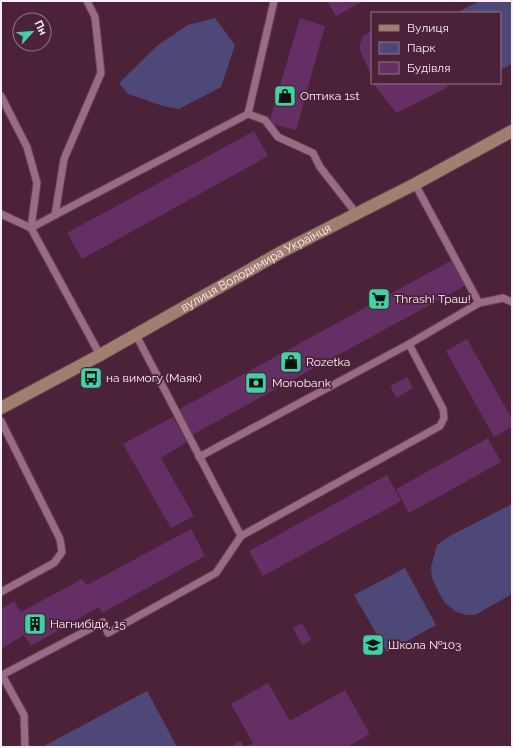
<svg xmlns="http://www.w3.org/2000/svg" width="513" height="748" viewBox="0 0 513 748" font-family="Raleway,sans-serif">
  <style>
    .green { fill: #4d4877 }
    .building { fill: #652f65 }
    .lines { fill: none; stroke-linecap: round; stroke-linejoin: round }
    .lane-casing { stroke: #614053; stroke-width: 9 }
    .secondary-casing { stroke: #614053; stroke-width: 14 }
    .lane { stroke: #9b6b84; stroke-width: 7 }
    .secondary { stroke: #a17e6e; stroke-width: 12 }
    .labels { text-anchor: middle; stroke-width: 3.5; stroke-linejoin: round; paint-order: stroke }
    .poi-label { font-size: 12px; fill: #fbf0f5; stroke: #4c2239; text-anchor: start }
    .street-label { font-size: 12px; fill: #fbf0f5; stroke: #4c2239 }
  </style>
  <rect width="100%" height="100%" fill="#4c2239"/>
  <g class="green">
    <path d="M480 1H512V64L500 70V13H456Z"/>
    <path d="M215 18 235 45 221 87 179 109 163 106 128 94 119 83 158 45 188 25Z"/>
    <path d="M512 504V594L475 615H467L456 612 445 603 439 593 432 578 431 567 437 545 450 536Z"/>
    <path d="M405 568 436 625 387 652 354 595Z"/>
    <path d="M147 691 177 747H42Z"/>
  </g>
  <g class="building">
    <path d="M327 1H363L336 16Z"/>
    <path d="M300 18 325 26 296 130 269 123Z"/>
    <path d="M372 31V82L370 79 371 75 359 48 363 36Z"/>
    <path d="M373 83H446L448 87 396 113Z"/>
    <path d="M254 131 268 156 82 259 67 233Z"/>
    <path d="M452 260 466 285 192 435 178 410Z"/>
    <path d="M467 339 512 419V427L494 437 446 351Z"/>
    <path d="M407 377 413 388 396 398 390 386Z"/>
    <path d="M173 417 187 442 161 458 194 516 171 528 123 444Z"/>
    <path d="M488 438 501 462 409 513 396 489Z"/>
    <path d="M387 475 401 501 263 576 249 551Z"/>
    <path d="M191 529 205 556 102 613 99 607 31 646 24 635 1 649V609L14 601 21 612 82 579 87 585Z"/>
    <path d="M302 623 311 640 302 645 293 628Z"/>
    <path d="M268 683 290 721 345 690 370 734 347 747H246L253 743 231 704Z"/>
    <path d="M241 741 244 747H230Z"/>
  </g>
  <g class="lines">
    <g class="lane-casing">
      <g id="lane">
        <path d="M274 1 248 114 265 120 278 137 313 153 320 167 356 213"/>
        <path d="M1 96 27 147 37 183 31 228 100 355"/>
        <path d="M1 214 31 228 55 215 248 114"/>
        <path d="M55 215 64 159 101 73 95 17 87 1"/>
        <path d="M479 303 503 298 512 302"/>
        <path d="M1 421 60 539 62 552 54 563 1 592"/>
        <path d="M199 457 409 344 479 303 415 184"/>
        <path d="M241 536 440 426 444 418 443 409 409 344"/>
        <path d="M25 746 24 715 2 675 103 622 108 633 216 573 241 536 136 335"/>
      </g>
    </g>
    <g class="secondary-casing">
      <g id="secondary">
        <path id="s1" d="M1 408 100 355 283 251 415 184 512 131"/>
      </g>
    </g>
    <use href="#lane" class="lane"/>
    <use href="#secondary" class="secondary"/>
  </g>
  <defs>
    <g id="shop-square" transform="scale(1.15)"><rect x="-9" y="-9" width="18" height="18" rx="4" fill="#3bd4a4" stroke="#4c2239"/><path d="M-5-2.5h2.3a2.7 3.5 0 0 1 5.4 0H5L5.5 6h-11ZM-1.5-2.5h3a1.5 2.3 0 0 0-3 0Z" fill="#111"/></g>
    <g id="supermarket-square" transform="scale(1.15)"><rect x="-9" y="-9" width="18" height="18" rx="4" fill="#3bd4a4" stroke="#4c2239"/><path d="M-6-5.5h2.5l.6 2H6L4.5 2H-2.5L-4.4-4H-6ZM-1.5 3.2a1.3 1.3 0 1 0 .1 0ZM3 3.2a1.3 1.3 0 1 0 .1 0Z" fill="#111"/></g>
    <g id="bus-square" transform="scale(1.15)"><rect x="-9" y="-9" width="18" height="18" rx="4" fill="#3bd4a4" stroke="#4c2239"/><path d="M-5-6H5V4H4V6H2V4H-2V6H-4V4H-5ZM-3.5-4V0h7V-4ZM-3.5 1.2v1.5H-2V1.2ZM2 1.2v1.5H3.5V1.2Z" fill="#111"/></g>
    <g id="bank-square" transform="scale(1.15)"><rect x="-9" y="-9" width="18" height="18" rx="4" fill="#3bd4a4" stroke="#4c2239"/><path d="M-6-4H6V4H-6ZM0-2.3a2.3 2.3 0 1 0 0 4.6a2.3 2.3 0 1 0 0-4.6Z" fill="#111"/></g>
    <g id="building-square" transform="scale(1.15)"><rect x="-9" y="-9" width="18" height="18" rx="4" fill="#3bd4a4" stroke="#4c2239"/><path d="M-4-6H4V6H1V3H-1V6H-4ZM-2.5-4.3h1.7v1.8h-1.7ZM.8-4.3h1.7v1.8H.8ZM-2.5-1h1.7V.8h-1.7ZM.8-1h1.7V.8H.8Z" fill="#111"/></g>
    <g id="school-square" transform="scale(1.15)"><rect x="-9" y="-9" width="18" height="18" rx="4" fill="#3bd4a4" stroke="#4c2239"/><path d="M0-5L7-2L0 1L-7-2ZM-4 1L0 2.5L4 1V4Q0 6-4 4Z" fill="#111"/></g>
  </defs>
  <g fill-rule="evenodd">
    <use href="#shop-square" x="285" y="96"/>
    <use href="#supermarket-square" x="379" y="299"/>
    <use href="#shop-square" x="291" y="362"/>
    <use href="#bus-square" x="91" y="378"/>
    <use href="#bank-square" x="256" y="383"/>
    <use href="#building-square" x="35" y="624"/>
    <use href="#school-square" x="373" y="645"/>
  </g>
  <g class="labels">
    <g class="poi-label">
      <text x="300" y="100">Оптика 1st</text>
      <text x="394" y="303">Thrash! Траш!</text>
      <text x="306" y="366">Rozetka</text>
      <text x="106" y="382">на вимогу (Маяк)</text>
      <text x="272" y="387">Monobank</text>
      <text x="50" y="628">Нагнибіди, 15</text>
      <text x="388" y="649">Школа №103</text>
    </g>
    <g class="street-label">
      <text dy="4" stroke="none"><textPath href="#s1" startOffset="291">вулиця Володимира Українця</textPath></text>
    </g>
  </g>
  <rect width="513" height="748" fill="none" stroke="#fbf0f5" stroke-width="4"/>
  <rect x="371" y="12" width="130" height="72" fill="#4c2239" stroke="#927484"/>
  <rect x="379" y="25" width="20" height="6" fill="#a17e6e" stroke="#927484"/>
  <text x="407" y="32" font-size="12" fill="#fbf0f5">Вулиця</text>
  <rect x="379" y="42" width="20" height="12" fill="#4d4877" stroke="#927484"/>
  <text x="407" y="52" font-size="12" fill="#fbf0f5">Парк</text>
  <rect x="379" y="62" width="20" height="12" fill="#652f65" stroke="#927484"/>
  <text x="407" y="72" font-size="12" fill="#fbf0f5">Будівля</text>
  <g transform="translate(32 32) rotate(64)"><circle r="19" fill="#4c2239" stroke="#927484"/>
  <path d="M0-3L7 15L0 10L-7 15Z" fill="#3bd4a4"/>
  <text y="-6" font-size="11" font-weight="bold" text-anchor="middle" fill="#fbf0f5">Пн</text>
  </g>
</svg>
